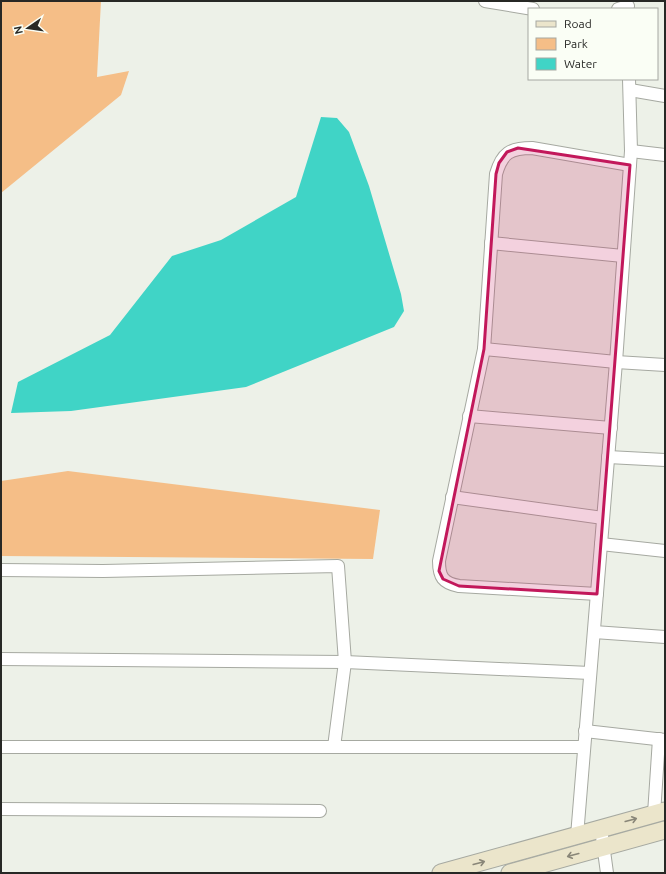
<svg xmlns="http://www.w3.org/2000/svg" width="666" height="874" viewBox="0 0 666 874" font-family="Ubuntu,sans-serif">
  <style>
    .green { fill: #f5be87 }
    .water { fill: #40d4c6 }
    .lines { fill: none; stroke-linecap: round; stroke-linejoin: round }
    .street-casing { stroke: #a6a9a1; stroke-width: 14 }
    .secondary-casing { stroke: #a6a9a1; stroke-width: 19 }
    .street { stroke: #fff; stroke-width: 12 }
    .secondary { stroke: #ebe5cb; stroke-width: 17 }
    .oneway { stroke: #898678 }
    .marked { fill: #c2185b; fill-opacity: 0.2; stroke: #c2185b; stroke-width: 3; stroke-linejoin: round }
  </style>
  <rect width="100%" height="100%" fill="#edf1e8"/>
  <g class="green">
    <path d="M1 1H101L97 77 129 71 121 95 1 193Z"/>
    <path d="M68 471 380 510 373 559 1 556V481Z"/>
  </g>
  <path class="water" d="M321 117 337 118 349 132 369 186 401 294 404 311 394 327 246 387 71 411 11 413 18 382 110 335 172 256 221 240 296 197Z"/>
  <g class="lines">
    <g class="street-casing">
      <g id="street">
        <path d="M485 1 533 9"/>
        <path d="M618 9 628 6"/>
        <path d="M630 90 665 96"/>
        <path d="M631 151 665 155"/>
        <path d="M491 243 623 256"/>
        <path d="M484 349 616 362 665 365"/>
        <path d="M469 416 611 428"/>
        <path d="M608 457 665 460"/>
        <path d="M452 497 603 518"/>
        <path d="M601 544 665 551"/>
        <path d="M1 570 103 571 338 566 345 662 334 747"/>
        <path d="M597 594 459 586C443 583 439 577 439 561L484 349 496 174C502 153 510 148 532 148L630 165"/>
        <path d="M594 632 665 637"/>
        <path d="M1 659 345 662 590 673"/>
        <path d="M585 731 665 740"/>
        <path d="M1 747H584"/>
        <path d="M1 809 320 811"/>
        <path d="M654 814 659 739"/>
        <path d="M601 829 607 873"/>
        <path d="M577 836 616 362 631 151 629 79"/>
      </g>
    </g>
    <g class="secondary-casing">
      <g id="secondary">
        <path d="M441 873 665 811"/>
        <path d="M510 873 665 830"/>
      </g>
    </g>
    <use href="#street" class="street"/>
    <use href="#secondary" class="secondary"/>
  </g>
  <defs><path id="oneway-shaft" d="M-6 0H5M1.5-3L5.5 0L1.5 3" fill="none" stroke-width="1.6" stroke-linecap="round" stroke-linejoin="round"/></defs>
  <g class="oneway">
    <use href="#oneway-shaft" transform="translate(631 820) rotate(-15)"/>
    <use href="#oneway-shaft" transform="translate(573 855) rotate(165)"/>
    <use href="#oneway-shaft" transform="translate(479 863) rotate(-15)"/>
  </g>
  <path class="marked" d="M518 148 630 165 597 594 459 586 443 579 439 571 484 349 496 174 499 163 507 152Z"/>
  <rect width="666" height="874" fill="none" stroke="#272825" stroke-width="4"/>
  <rect x="528" y="8" width="130" height="72" fill="#fafef5" stroke="#a6a8a2"/>
  <rect x="536" y="21" width="20" height="6" fill="#ebe5cb" stroke="#a6a8a2"/>
  <text x="564" y="28" font-size="12" fill="#272825">Road</text>
  <rect x="536" y="38" width="20" height="12" fill="#f5be87" stroke="#a6a8a2"/>
  <text x="564" y="48" font-size="12" fill="#272825">Park</text>
  <rect x="536" y="58" width="20" height="12" fill="#40d4c6" stroke="#a6a8a2"/>
  <text x="564" y="68" font-size="12" fill="#272825">Water</text>
  <g transform="translate(28 28) rotate(257)" stroke="#fafef5" stroke-width="3" paint-order="stroke">
  <path d="M0-3L7 15L0 10L-7 15Z" fill="#272825"/>
  <text y="-6" font-size="11" font-weight="bold" text-anchor="middle" fill="#272825">N</text>
  </g>
</svg>
